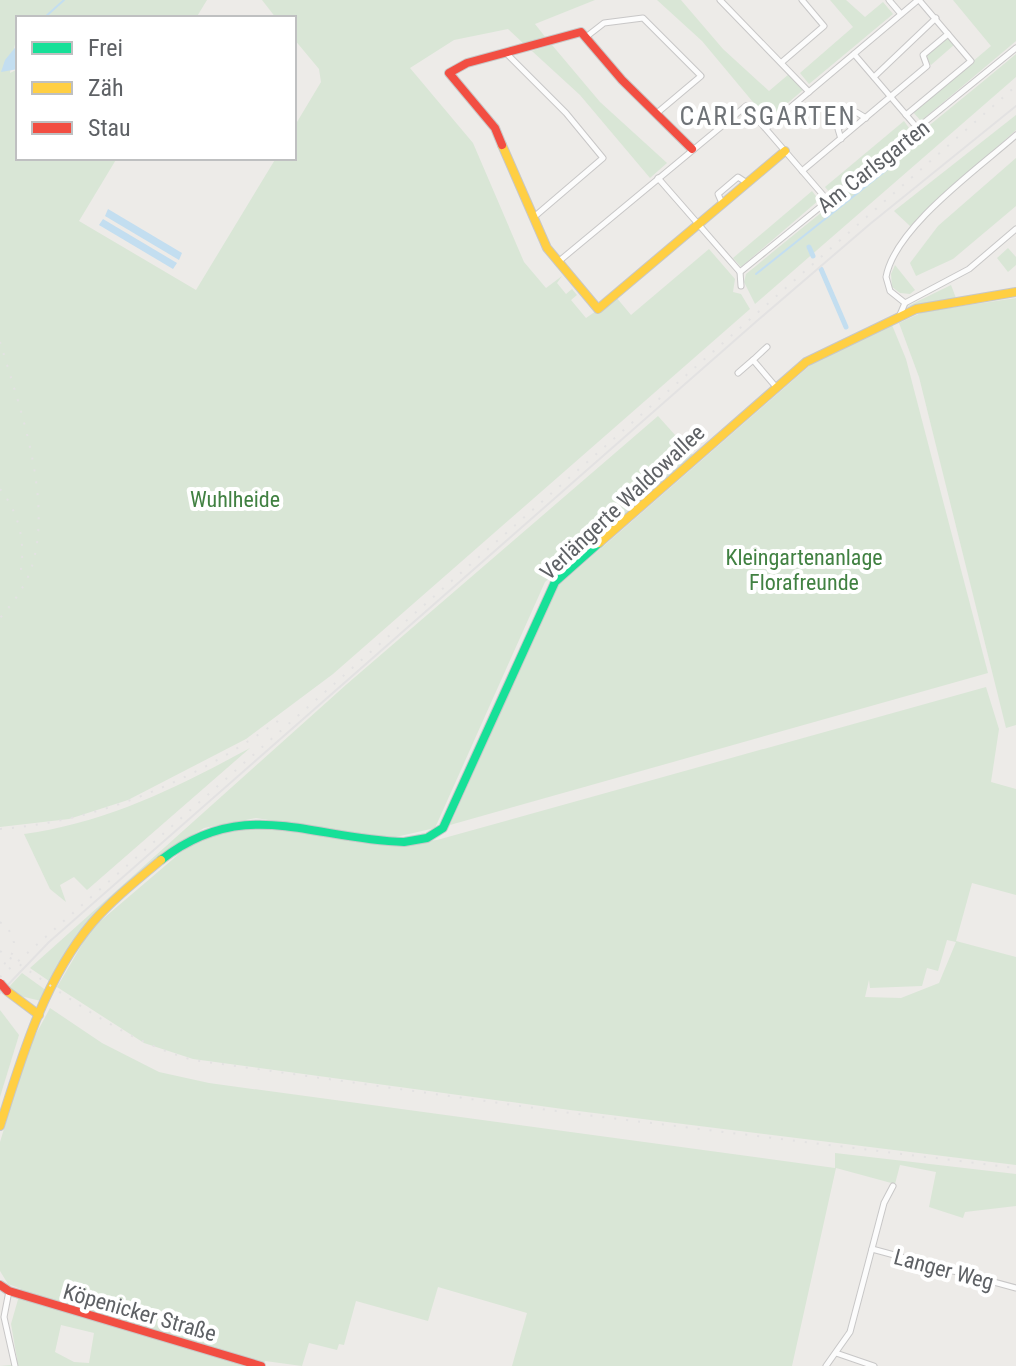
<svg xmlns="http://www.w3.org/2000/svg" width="1016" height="1366" viewBox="0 0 1016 1366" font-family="'Roboto Condensed',sans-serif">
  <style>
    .green { fill: #d9e6d6; fill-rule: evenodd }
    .water { fill: #c3def0 }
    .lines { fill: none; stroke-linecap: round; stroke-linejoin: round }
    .stream { stroke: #c3def0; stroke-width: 2 }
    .canal { stroke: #c3def0; stroke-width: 5 }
    .street-casing { stroke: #c8c7c7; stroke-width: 7 }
    .fast-casing { stroke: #c7c7c7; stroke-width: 10 }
    .slow-casing { stroke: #c7c7c7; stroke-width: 10 }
    .jam-casing { stroke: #c7c7c7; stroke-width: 10 }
    .street { stroke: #fcfcfc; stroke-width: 5 }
    .fast { stroke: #16e098; stroke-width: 8 }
    .slow { stroke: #ffcf43; stroke-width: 8 }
    .jam { stroke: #f24e42; stroke-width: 8 }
    .tram { stroke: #e3e2e2; stroke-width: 2 }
    .rail { stroke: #e3e2e2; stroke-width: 2; stroke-dasharray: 2 10; stroke-linecap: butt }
    .jam-bridge-casing { stroke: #c7c7c7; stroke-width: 10; stroke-linecap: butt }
    .jam-bridge { stroke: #f24e42; stroke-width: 8 }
    .labels { text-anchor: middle; stroke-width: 8; stroke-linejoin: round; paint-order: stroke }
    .street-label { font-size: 22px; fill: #5e6165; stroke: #fff }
    .park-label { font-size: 22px; fill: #418142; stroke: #fff }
    .quarter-label { font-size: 26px; letter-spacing: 2px; fill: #6f7377; stroke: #fff }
  </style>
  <rect width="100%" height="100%" fill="#edebe8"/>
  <g class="green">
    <path d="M0 0H207L196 18H18C18 38 12 53 10 73L18 69V158H117L79 221 196 290 276 158H294V127L321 82 319 69 294 39V18H276L262 0H595L535 24 546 38 524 44 508 29 454 40 410 68 473 143 524 262 546 288 562 276 557 283 566 294 572 289 577 295 571 300 586 318 616 297 631 315 709 249 735 279 733 292 741 294 750 309 333 674 246 739 128 800 69 819 0 827Z"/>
    <path d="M657 0H681L723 49 769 91 789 74 803 90 768 120 702 41Z"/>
    <path d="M830 0H846L865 17 883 2 893 14 809 84 800 73 853 27Z"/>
    <path d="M953 0H1016V41L921 121 913 112 991 46Z"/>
    <path d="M948 38 954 45 931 65 925 57Z"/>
    <path d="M552 45 600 102 667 163 650 178 580 95 532 51Z"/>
    <path d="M1016 54V77L755 304 744 282 746 274C838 198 924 131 1016 54Z"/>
    <path d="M1016 115V130L910 226 894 211Z"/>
    <path d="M904 121 909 128 831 194 825 187Z"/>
    <path d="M1016 158V206L953 259 916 276 910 263 938 226Z"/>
    <path d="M812 191 819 200 741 267 733 258Z"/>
    <path d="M1008 248 1016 257V265L1008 272 997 258Z"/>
    <path d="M895 265 915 290 910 294 900 293 892 287 891 274Z"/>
    <path d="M951 285 956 298 906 307Z"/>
    <path d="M1016 298V725L1006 728 919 377 899 323 923 312Z"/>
    <path d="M892 325 906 359 988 673 450 825 557 587 814 362Z"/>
    <path d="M658 416 693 455 545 582 435 828 387 839 256 818 204 828 161 855 98 913 52 983 30 968 347 684Z"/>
    <path d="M986 687 999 729 991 782 1016 789V895L972 883 956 941 1016 957V1165L570 1110 193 1059 144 1043 57 987 91 929 193 842 244 827 283 828 385 845 437 840ZM947 940 956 942 939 983 901 998 865 997 869 980 870 988 922 986 927 968 938 971Z"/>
    <path d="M250 748 87 890 74 877 60 885 66 902 50 889 24 834C106 823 178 787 250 748Z"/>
    <path d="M22 973 47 991 41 1001 16 995 9 987Z"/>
    <path d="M50 1008 102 1043 159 1072 209 1083 835 1168V1153L1016 1174V1206L965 1212 963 1218 929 1207 936 1172 900 1165 895 1184 836 1168 792 1366H512L527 1313 438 1287 428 1321 356 1301 344 1345 339 1344 337 1350 309 1343 302 1366 265 1361 263 1366H0L11 1365 17 1359 11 1324 21 1289 8 1284 0 1271V1142L28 1049ZM61 1325 94 1333 89 1363 74 1362 55 1352Z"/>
    <path d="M0 1010 19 1035 0 1097Z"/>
  </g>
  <g class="water">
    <path d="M18 44V69L1 72 5 60Z"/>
    <path d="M108 209 182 253 179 260 105 216Z"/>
    <path d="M103 219 177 263 173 269 99 225Z"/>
  </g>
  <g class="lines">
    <g class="stream">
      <path d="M44 18 64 0"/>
      <path d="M756 274 889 168"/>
    </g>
    <g class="canal">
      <path d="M809 247 813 256"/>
      <path d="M821 269 846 327"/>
    </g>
    <g class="street-casing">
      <g id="street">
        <path d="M720 0 809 92"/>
        <path d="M889 0 901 14"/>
        <path d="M586 37 604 23 643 18 701 76 657 113"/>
        <path d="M505 52 566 113 603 158 534 217"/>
        <path d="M854 54 919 130"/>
        <path d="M782 62 824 26 802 0"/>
        <path d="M874 77 936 18"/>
        <path d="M906 115 971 61 919 0"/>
        <path d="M766 128 918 0"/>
        <path d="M841 139 838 129 856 112 866 118"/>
        <path d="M802 171 927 66 923 55 948 34"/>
        <path d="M658 178 740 272"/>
        <path d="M722 203 718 194 738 177 747 183"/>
        <path d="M558 262 746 106 829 202"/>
        <path d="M741 286 740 272 1016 48"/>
        <path d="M905 303 890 291 886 277C895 227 979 168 1016 135"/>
        <path d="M899 317 905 303 969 269 1016 229"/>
        <path d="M767 347 753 360 776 387"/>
        <path d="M738 373 753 360"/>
        <path d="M872 1249 1016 1288"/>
        <path d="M9 1291 4 1317 15 1366"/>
        <path d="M836 1353 874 1366"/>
        <path d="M826 1366 850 1332 884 1203 893 1186"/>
      </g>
    </g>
    <g class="fast-casing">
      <path id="fast" d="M161 860C245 795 309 839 404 842L427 838 443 828 555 582 599 543"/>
    </g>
    <g class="slow-casing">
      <g id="slow">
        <path d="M502 145 547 248 598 309 785 151"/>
        <path d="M599 543 806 362 916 309 1016 292"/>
        <path d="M7 991 39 1015"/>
        <path d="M0 1126C22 1056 44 980 92 923 112 900 137 880 161 860"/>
      </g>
    </g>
    <g class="jam-casing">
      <g id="jam">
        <path d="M502 145 495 128 449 73 467 63 581 32 622 80 692 149"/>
        <path d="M0 1285 9 1291 261 1366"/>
      </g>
    </g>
    <use href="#street" class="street"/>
    <use href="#fast" class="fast"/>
    <use href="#slow" class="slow"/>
    <use href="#jam" class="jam"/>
    <path class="tram" d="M0 993 49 942 758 320 870 224 1016 106"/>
    <g class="rail">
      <path d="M0 342C20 408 55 504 30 572 23 590 12 604 0 618"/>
      <path d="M0 489C20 514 26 544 20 575"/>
      <path d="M0 829C101 821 196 780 278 721"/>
      <path d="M0 922C17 934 19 951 3 965"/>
      <path d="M0 951C61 992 121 1040 193 1060L570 1113 1016 1168"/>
      <path d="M0 977 1016 86"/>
    </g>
    <g class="jam-bridge-casing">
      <path id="jam-bridge" d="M0 983 7 991"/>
    </g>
    <use href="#jam-bridge" class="jam-bridge"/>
  </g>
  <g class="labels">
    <g class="street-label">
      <text transform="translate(873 166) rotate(-38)" y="8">Am Carlsgarten</text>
      <text transform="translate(622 502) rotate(-43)" y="8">Verlängerte Waldowallee</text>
      <text transform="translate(944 1269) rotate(15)" y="8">Langer Weg</text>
      <text transform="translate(140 1312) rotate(16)" y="8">Köpenicker Straße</text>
    </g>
    <g class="park-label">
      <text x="235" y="507">Wuhlheide</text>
      <text x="804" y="565">Kleingartenanlage<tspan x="804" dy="25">Florafreunde</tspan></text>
    </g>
    <g class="quarter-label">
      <text x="768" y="125">CARLSGARTEN</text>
    </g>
  </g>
  <rect x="16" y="16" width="280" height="144" fill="#ffffff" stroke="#bfc0c1" stroke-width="2"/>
  <rect x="32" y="42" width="40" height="12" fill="#16e098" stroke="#bfc0c1" stroke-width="2"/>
  <text x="88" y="56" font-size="24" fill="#5e6165">Frei</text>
  <rect x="32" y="82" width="40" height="12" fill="#ffcf43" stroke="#bfc0c1" stroke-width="2"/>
  <text x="88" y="96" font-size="24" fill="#5e6165">Zäh</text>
  <rect x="32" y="122" width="40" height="12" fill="#f24e42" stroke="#bfc0c1" stroke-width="2"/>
  <text x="88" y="136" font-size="24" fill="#5e6165">Stau</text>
</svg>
